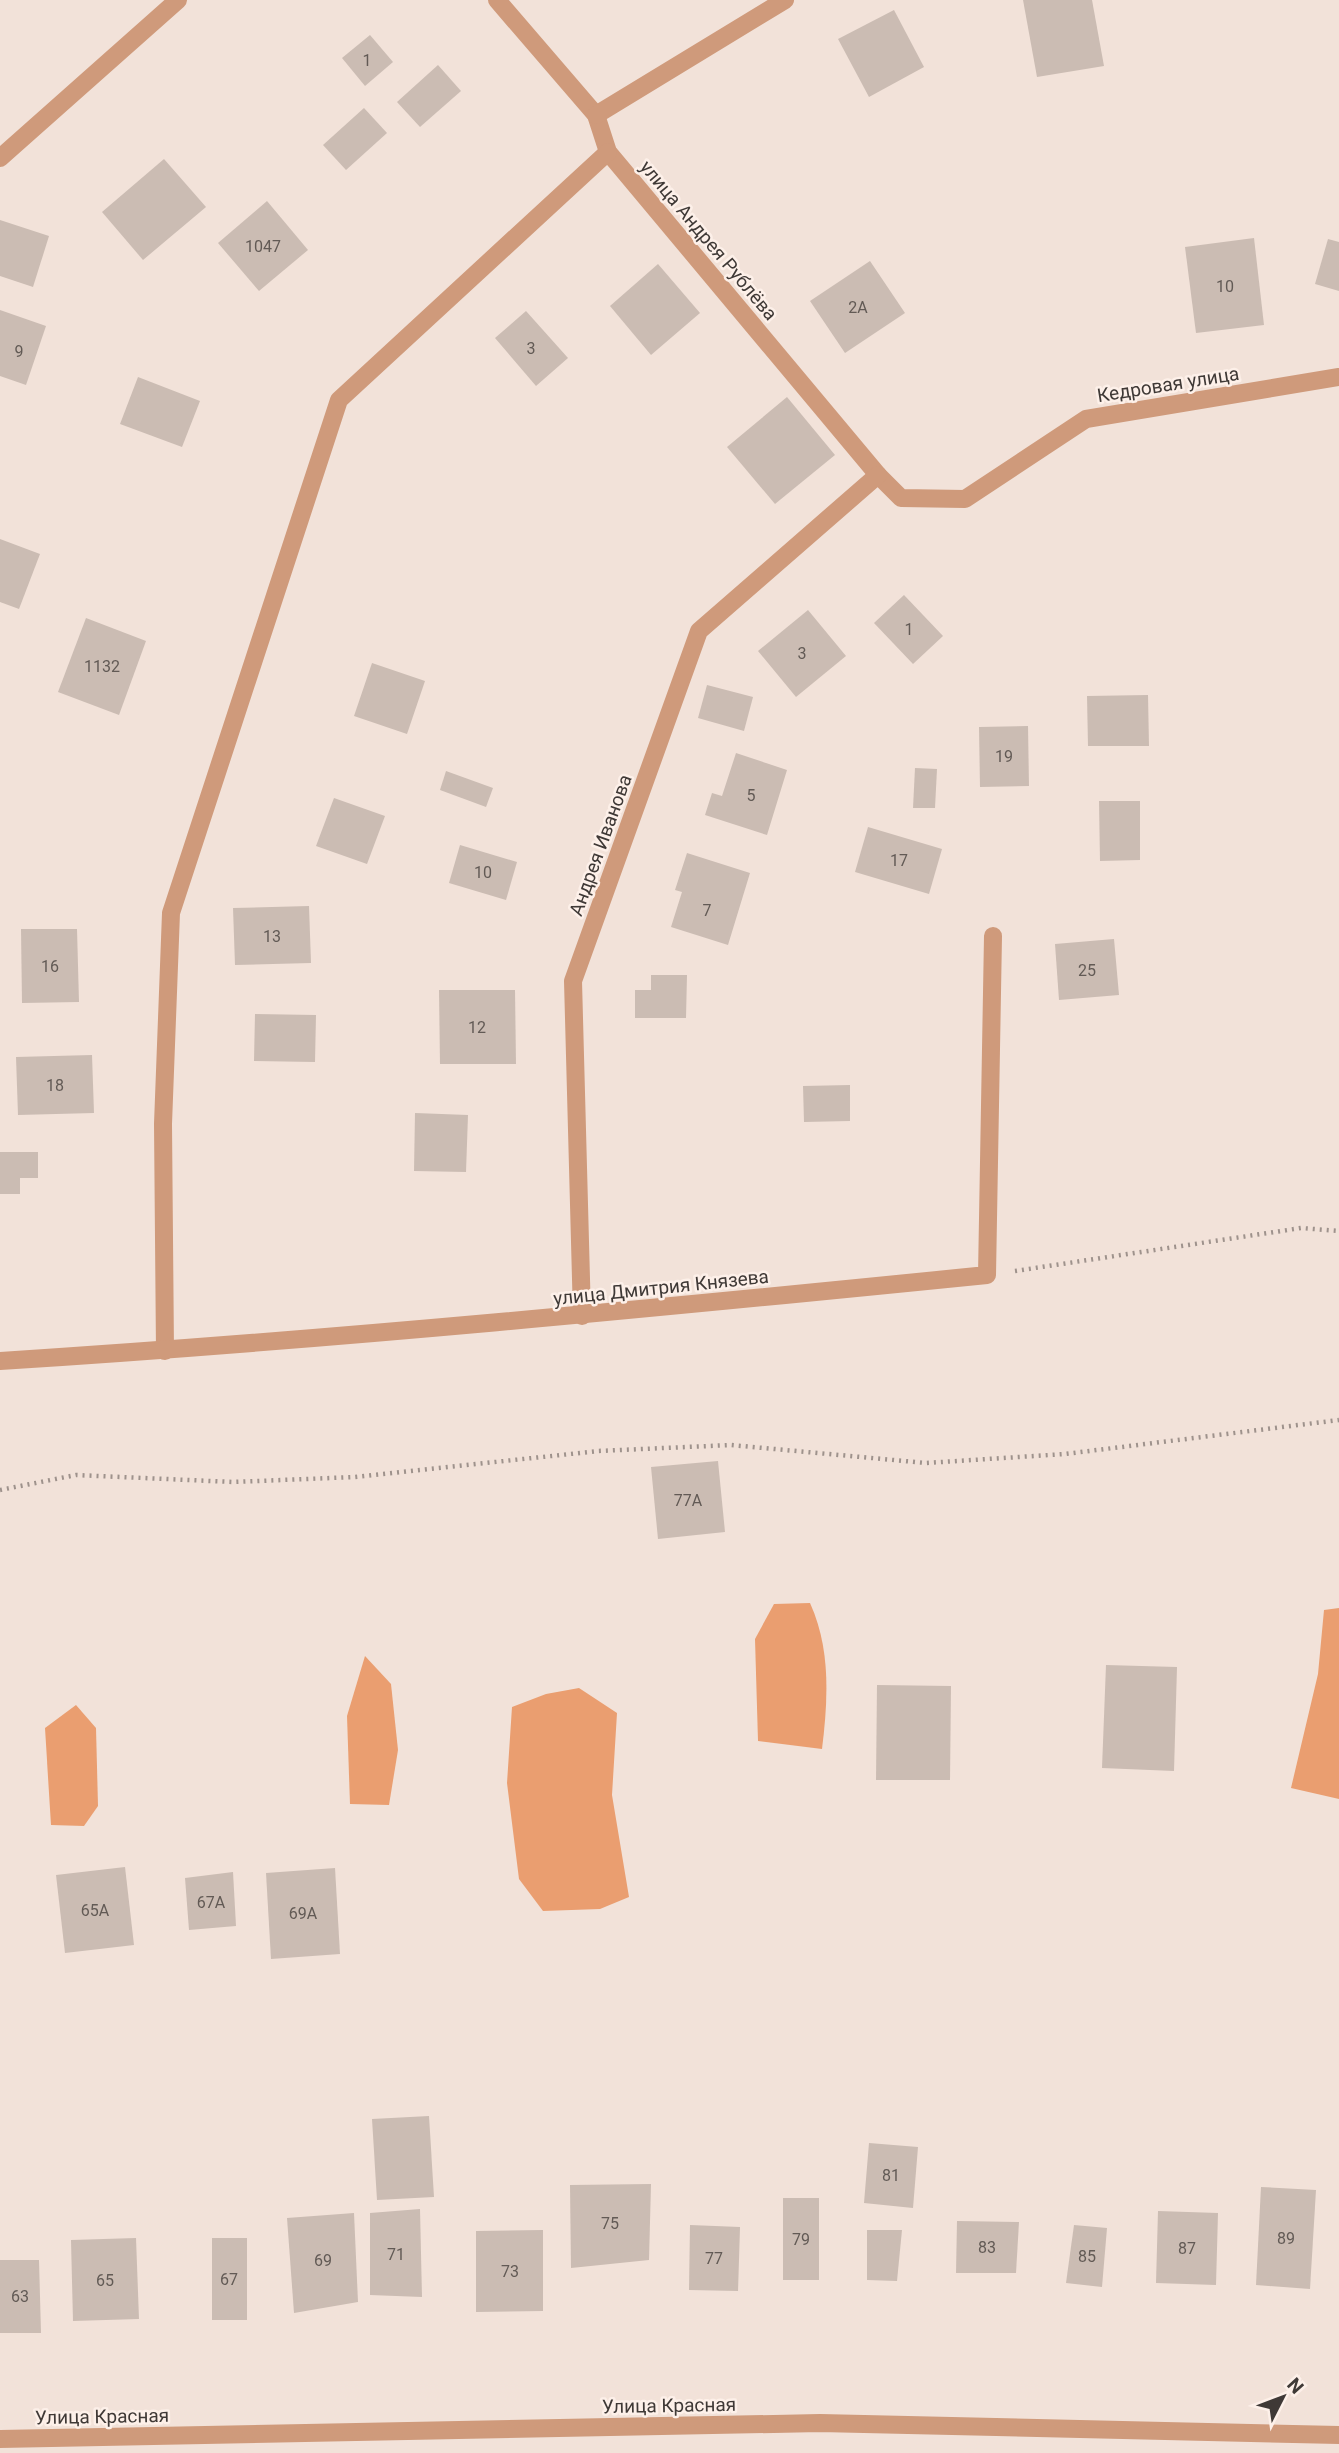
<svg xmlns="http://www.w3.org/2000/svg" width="1339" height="2453" viewBox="0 0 1339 2453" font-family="Roboto,sans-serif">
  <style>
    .water { fill: #ea9e70 }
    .building { fill: #cbbcb3 }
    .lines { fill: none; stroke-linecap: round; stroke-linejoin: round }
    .path { stroke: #9e928c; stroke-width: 4.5; stroke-dasharray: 2 5; stroke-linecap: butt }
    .minor { stroke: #cf9a7b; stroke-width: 18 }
    .labels { text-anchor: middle; stroke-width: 5; stroke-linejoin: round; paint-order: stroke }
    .number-label { font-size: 16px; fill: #625a55 }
    .street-label { font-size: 19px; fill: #3f3936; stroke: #fdf0e9 }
  </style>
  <rect width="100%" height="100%" fill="#f2e2d9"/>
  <g class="water">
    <path d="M810 1603C831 1649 828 1700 822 1749L758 1741 755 1639 774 1604Z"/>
    <path d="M1339 1608V1799L1291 1788 1318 1674 1324 1610Z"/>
    <path d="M365 1656 391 1684 398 1750 389 1805 350 1804 347 1716Z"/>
    <path d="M579 1688 617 1713 612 1795 629 1897 600 1909 543 1911 519 1879 507 1783 512 1707 546 1694Z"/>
    <path d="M76 1705 96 1728 98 1806 84 1826 51 1825 45 1728Z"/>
  </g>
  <g class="building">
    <path d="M1023 0H1092L1104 66 1037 77Z"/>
    <path d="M894 10 924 67 869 97 838 39Z"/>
    <path d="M370 35 393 62 365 86 342 58Z"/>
    <path d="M438 65 461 91 420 127 397 102Z"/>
    <path d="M364 108 387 133 346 170 323 145Z"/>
    <path d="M164 159 206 207 143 260 102 212Z"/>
    <path d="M267 201 308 250 259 291 218 243Z"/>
    <path d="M0 220 49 236 33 287 0 276Z"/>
    <path d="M1254 238 1264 325 1196 333 1185 247Z"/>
    <path d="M1328 239 1339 242V291L1315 284Z"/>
    <path d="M870 261 905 313 845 353 810 301Z"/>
    <path d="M658 264 700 313 651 355 610 306Z"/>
    <path d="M0 310 46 326 26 385 0 376Z"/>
    <path d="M526 311 568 358 536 386 495 338Z"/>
    <path d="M138 377 200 401 182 447 120 424Z"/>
    <path d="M787 397 835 455 775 504 727 447Z"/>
    <path d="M0 539 40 554 19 609 0 602Z"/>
    <path d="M904 595 943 636 913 664 874 623Z"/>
    <path d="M808 610 846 656 796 697 758 651Z"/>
    <path d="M86 618 146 641 119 715 58 692Z"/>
    <path d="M372 663 425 681 407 734 354 716Z"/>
    <path d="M707 685 753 697 744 731 698 718Z"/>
    <path d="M1148 695 1149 746H1088L1087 696Z"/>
    <path d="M1028 726 1029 786 980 787 979 727Z"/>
    <path d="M736 753 787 770 767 835 705 815 712 793 722 796Z"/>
    <path d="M915 768 937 769 935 808H913Z"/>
    <path d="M446 771 493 788 486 807 440 790Z"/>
    <path d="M334 798 385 816 367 864 316 846Z"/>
    <path d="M1099 801H1140V860L1100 861Z"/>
    <path d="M868 827 942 849 929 894 855 872Z"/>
    <path d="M460 845 517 862 506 900 449 883Z"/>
    <path d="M687 853 750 873 728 945 671 927 682 892 675 890Z"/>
    <path d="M309 906 311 963 235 965 233 908Z"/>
    <path d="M21 929H77L79 1002 22 1003Z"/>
    <path d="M1114 939 1119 995 1059 1000 1055 944Z"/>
    <path d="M651 975H687L686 1018H635V990H651Z"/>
    <path d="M439 990H515L516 1064H440Z"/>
    <path d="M255 1014 316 1015 315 1062 254 1061Z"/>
    <path d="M92 1055 94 1113 18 1115 16 1057Z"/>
    <path d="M850 1085V1121L804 1122 803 1086Z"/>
    <path d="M415 1113 468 1115 466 1172 414 1171Z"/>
    <path d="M0 1152H38V1178H20V1194H0Z"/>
    <path d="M718 1461 725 1532 658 1539 651 1467Z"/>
    <path d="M1106 1665 1177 1667 1174 1771 1102 1768Z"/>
    <path d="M877 1685 951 1686 950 1780H876Z"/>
    <path d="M125 1867 134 1945 65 1953 56 1875Z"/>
    <path d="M335 1868 340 1954 271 1959 266 1873Z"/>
    <path d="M233 1872 236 1926 189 1930 185 1878Z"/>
    <path d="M429 2116 434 2197 377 2200 372 2119Z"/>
    <path d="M869 2143 918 2147 913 2208 864 2203Z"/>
    <path d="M651 2184 649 2260 571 2268 570 2185Z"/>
    <path d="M1261 2187 1316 2190 1310 2289 1256 2285Z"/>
    <rect x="783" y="2198" width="36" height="82"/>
    <path d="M420 2209 422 2297 370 2295V2213Z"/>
    <path d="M1158 2211 1218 2213 1216 2285 1156 2283Z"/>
    <path d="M354 2213 358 2302 294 2313 287 2218Z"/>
    <path d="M957 2221 1019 2222 1016 2273H956Z"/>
    <path d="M690 2225 740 2227 738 2291 689 2290Z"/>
    <path d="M1074 2225 1107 2228 1102 2287 1066 2283Z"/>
    <path d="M543 2230V2311L476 2312V2231Z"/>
    <path d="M867 2230H902L897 2281 867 2280Z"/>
    <path d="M136 2238 139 2319 73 2321 71 2240Z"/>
    <rect x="212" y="2238" width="35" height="82"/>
    <path d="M0 2260H39L41 2333H0Z"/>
  </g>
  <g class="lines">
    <g class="path">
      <path d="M1015 1271 1301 1228 1339 1231"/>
      <path d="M0 1490 76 1475 233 1482 355 1477 598 1451 731 1445 926 1463 1065 1454 1339 1420"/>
    </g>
    <g class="minor">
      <path d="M497 0 596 115 608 152 878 475 901 498 965 499 1086 419 1339 377"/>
      <path d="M596 115 785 0"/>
      <path d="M0 158 178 0"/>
      <path d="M582 1316 573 981 699 631 878 475"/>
      <path d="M165 1351 163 1124 171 913 339 400 608 152"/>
      <path d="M0 1361C330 1340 658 1308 987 1275L993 936"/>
      <path d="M0 2439 820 2423 1339 2435"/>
    </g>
  </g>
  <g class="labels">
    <g class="number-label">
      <text x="367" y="66">1</text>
      <text x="263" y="252">1047</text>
      <text x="1225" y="292">10</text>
      <text x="858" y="313">2А</text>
      <text x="531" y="354">3</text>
      <text x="19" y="357">9</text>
      <text x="909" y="635">1</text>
      <text x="802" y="659">3</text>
      <text x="102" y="672">1132</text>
      <text x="1004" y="762">19</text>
      <text x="751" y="801">5</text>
      <text x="899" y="866">17</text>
      <text x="483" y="878">10</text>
      <text x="707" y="916">7</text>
      <text x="272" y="942">13</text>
      <text x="50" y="972">16</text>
      <text x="1087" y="976">25</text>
      <text x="477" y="1033">12</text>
      <text x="55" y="1091">18</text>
      <text x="688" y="1506">77А</text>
      <text x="211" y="1908">67А</text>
      <text x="95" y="1916">65А</text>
      <text x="303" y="1919">69А</text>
      <text x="891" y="2181">81</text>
      <text x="610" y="2229">75</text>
      <text x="1286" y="2244">89</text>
      <text x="801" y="2245">79</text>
      <text x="987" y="2253">83</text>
      <text x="1187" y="2254">87</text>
      <text x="396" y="2260">71</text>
      <text x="1087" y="2262">85</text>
      <text x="714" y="2264">77</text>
      <text x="323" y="2266">69</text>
      <text x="510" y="2277">73</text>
      <text x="229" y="2285">67</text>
      <text x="105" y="2286">65</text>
      <text x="20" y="2302">63</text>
    </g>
    <g class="street-label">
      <text transform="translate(709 240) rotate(50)" y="7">улица Андрея Рублёва</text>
      <text transform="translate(1168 384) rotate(-9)" y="7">Кедровая улица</text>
      <text transform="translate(600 845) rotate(-70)" y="7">Андрея Иванова</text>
      <text transform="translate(661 1287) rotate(-6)" y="7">улица Дмитрия Князева</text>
      <text transform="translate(669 2405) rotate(-1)" y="7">Улица Красная</text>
      <text transform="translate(102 2416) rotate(-1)" y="7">Улица Красная</text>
    </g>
  </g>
  <g transform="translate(1283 2397) rotate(48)" stroke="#fdf0e9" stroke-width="5" paint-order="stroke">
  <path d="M0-5L12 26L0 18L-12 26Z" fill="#3f3936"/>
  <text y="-10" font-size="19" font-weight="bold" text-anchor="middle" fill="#3f3936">N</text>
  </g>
</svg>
